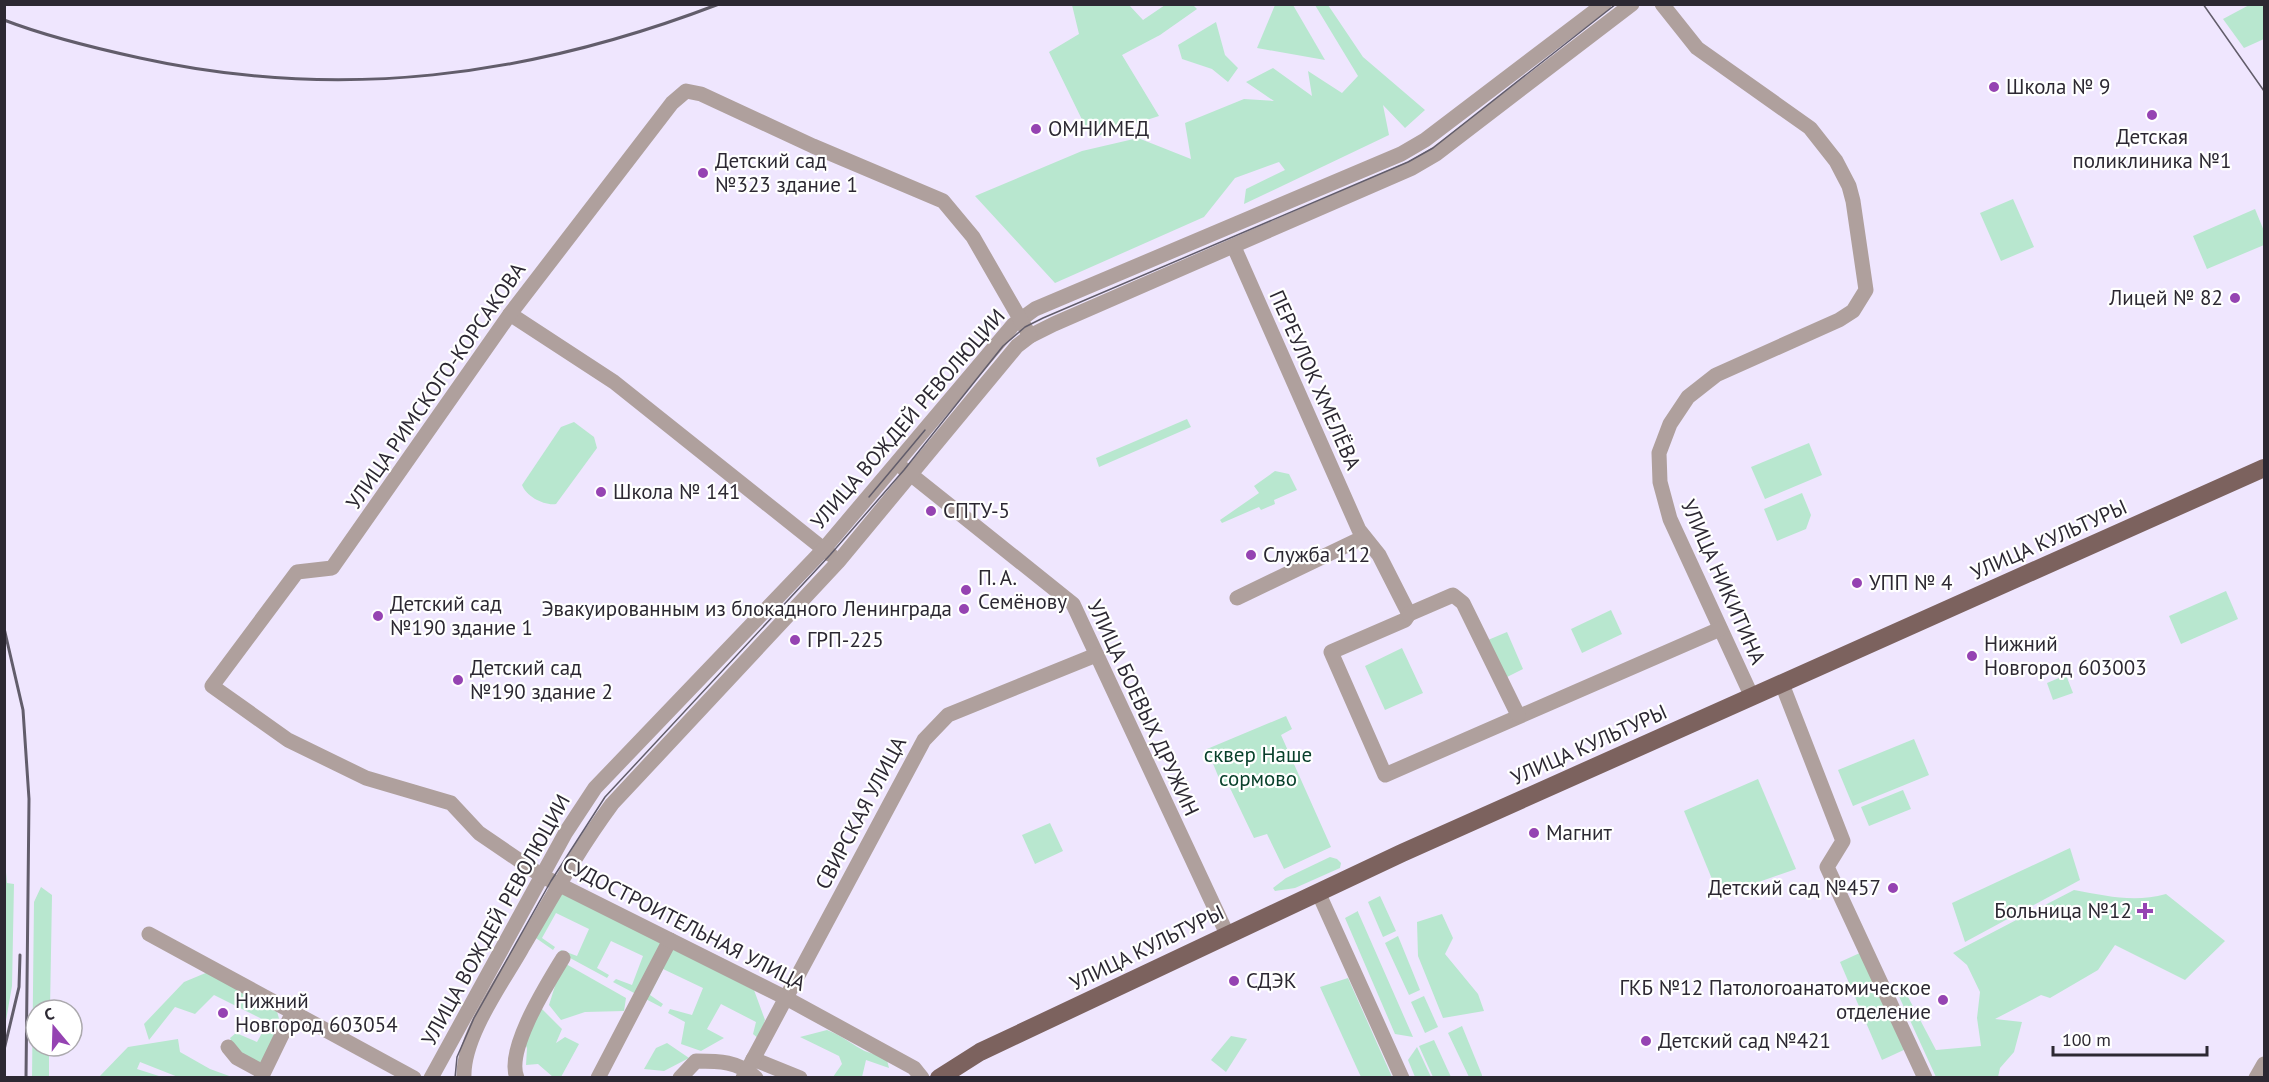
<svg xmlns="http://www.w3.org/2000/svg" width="2269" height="1082" viewBox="0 0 2269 1082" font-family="'PT Sans',sans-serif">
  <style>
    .green { fill: #b8e7cf }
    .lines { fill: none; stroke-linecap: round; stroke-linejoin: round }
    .minor { stroke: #afa09d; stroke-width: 15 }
    .major { stroke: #7c625e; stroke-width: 18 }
    .tram { stroke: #625d6b; stroke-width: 1.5 }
    .rail { stroke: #625d6b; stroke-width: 3 }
    .poi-dot { fill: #9543b2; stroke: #fff; stroke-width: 2 }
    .labels { text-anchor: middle; stroke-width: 4.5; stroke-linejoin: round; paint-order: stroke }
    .poi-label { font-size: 21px; fill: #2c2832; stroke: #fff; text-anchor: start }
    .street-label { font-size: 21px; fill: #2c2832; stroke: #fff }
    .park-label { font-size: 21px; fill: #08402b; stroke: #fff }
  </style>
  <rect width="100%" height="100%" fill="#efe6fe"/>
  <g class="green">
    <path d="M1105 4 1129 5 1143 20 1165 5H1193L1197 9 1160 35 1122 55 1159 116 1091 138 1049 52 1079 34 1072 5Z"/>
    <path d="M2251 4 2264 5V39L2244 48 2223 19Z"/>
    <path d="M1275 5H1293L1325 60 1257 48Z"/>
    <path d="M1315 5H1328L1363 57 1425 110 1405 128 1383 105 1389 135 1244 204 1246 189 1285 170 1279 162 1235 178 1204 217 1055 283 975 196 1082 151 1138 138 1191 159 1185 123 1244 99 1274 101 1246 82 1273 68 1312 96 1308 71 1342 93 1358 76Z"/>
    <path d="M1216 22 1225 55 1238 68 1228 82 1212 69 1182 59 1178 45Z"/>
    <path d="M2013 199 2034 247 2001 261 1980 213Z"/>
    <path d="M2255 209 2264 231V245L2207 269 2193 236Z"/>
    <path d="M1187 419 1191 427 1099 467 1096 458Z"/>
    <path d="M574 422 594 437 597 448 556 504C544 506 526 496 522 485L561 427Z"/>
    <path d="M1809 443 1822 475 1765 499 1751 467Z"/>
    <path d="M1275 471 1289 474 1297 490 1274 500 1275 504 1261 510 1259 507 1222 523 1220 520 1259 493 1254 486Z"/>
    <path d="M1802 493 1811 515 1806 529 1777 541 1764 509Z"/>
    <path d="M2226 591 2238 619 2181 644 2169 616Z"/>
    <path d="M1611 610 1622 634 1582 653 1571 629Z"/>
    <path d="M1507 632 1523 669 1505 678 1488 640Z"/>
    <path d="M1402 648 1423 693 1385 710 1365 666Z"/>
    <path d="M2066 675 2073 693 2053 700 2047 683Z"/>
    <path d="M1286 716 1292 729 1281 735 1331 847 1284 869 1267 834 1254 838 1229 786 1223 788 1207 749Z"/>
    <path d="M1914 739 1929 775 1853 806 1838 770Z"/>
    <path d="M1758 779 1796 869 1719 896 1684 811Z"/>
    <path d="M1903 790 1911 809 1869 826 1861 807Z"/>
    <path d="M1050 823 1063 851 1035 864 1022 835Z"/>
    <path d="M2070 848 2080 880 1965 942 1952 903Z"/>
    <path d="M1330 857 1337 859 1341 863 1340 868 1295 888 1275 891 1273 888 1286 878Z"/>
    <path d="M5 862 7 883 14 884 12 986 5 1026Z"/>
    <path d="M41 887 52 895 50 1010H36V1046H49V1077L32 1078 34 902Z"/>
    <path d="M560 890 754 990 765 1020 759 1039 753 1034 756 1022 721 1004 707 1029 724 1038 701 1051 681 1044 685 1022 668 1013 670 1009 692 1015 703 988 663 969 650 995 663 1004 661 1007 613 982 616 979 632 985 643 956 611 941 597 968 609 975 607 978 559 952 561 950 577 956 589 929 556 913 542 938 555 947 553 950 533 936Z"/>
    <path d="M2074 890C2107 896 2134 903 2166 894L2225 941 2185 980 2115 945 2098 970 2050 998 2041 995 1995 1019 2022 1022 2014 1052 2000 1068 1998 1077H1936L1897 992 1907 995 1936 1050 1981 1046 1977 1018 1980 992 1967 965 1953 953Z"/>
    <path d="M1380 896 1396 931 1383 937 1368 902Z"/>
    <path d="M1358 911V912L1413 1037 1395 1034 1345 918Z"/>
    <path d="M1442 914 1453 938 1445 954 1478 994 1484 1011 1443 1018 1418 956 1417 922Z"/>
    <path d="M1398 936 1420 990 1409 995 1385 943Z"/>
    <path d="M1862 952 1906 1049 1882 1060 1840 962Z"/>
    <path d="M566 964 626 998 624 1011 585 1012 561 1020 549 1005 559 973Z"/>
    <path d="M208 972 276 1008 282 1029 266 1057 257 1066 237 1054 230 1038 236 1033 257 1042 268 1022 214 995 195 1014 175 1007 149 1040 144 1024 184 982Z"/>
    <path d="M1348 978 1392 1077H1361L1320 987Z"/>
    <path d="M1424 996 1438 1027 1425 1033 1411 1002Z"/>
    <path d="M540 1007 562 1029 556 1043 565 1037 579 1044 561 1077H553L538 1064 526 1065 527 1048 518 1031Z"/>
    <path d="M1462 1026 1482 1075V1077H1469L1448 1033Z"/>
    <path d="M827 1030C840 1035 849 1042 861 1049 869 1054 879 1054 887 1060L889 1068 866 1060 862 1077H833L842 1064 839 1056 800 1037Z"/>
    <path d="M1231 1036 1247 1039 1226 1072 1211 1060Z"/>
    <path d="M178 1039 180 1052 210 1069 232 1077H178L140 1062 137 1069 162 1077H99L128 1047Z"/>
    <path d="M1434 1040 1451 1077H1433L1419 1046Z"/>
    <path d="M667 1043 689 1058 664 1071 644 1069 656 1048Z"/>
    <path d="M1417 1047 1431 1077H1415L1408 1060Z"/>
  </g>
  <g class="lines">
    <g class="minor">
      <path d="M1662 4 1697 48 1810 128 1836 161 1849 186 1853 201 1866 290 1853 311 1839 320 1716 375 1688 397 1670 424 1659 453 1660 482 1670 519 1752 697"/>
      <path d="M1234 247 1359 530 1379 555 1409 614 1405 620 1331 652 1385 775 1720 629"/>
      <path d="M510 314 614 382 831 555"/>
      <path d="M904 469 1073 604 1227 934"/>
      <path d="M1237 598 1364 537"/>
      <path d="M1409 614 1453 595 1463 603 1518 715"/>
      <path d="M1782 684 1843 841 1827 867 1925 1078"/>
      <path d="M1318 892 1402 1078"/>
      <path d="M149 934 414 1078"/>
      <path d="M228 1047 237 1058 263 1072"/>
      <path d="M753 1059 800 1078"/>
      <path d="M261 1078 293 1012"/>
      <path d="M431 1078 566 832 595 788 823 550 1013 325 1035 309 1401 154 1425 140 1604 4"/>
      <path d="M464 1078C462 1037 503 982 522 948 551 899 578 850 612 804L838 562 1017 346 1030 336 1054 324 1412 168 1436 154 1632 4"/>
      <path d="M517 1078C505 1050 548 983 563 958"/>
      <path d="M598 1078 670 940"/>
      <path d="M680 1078 696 1061C718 1061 739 1061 756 1078"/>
      <path d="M743 1078 924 740 948 715 1096 655"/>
      <path d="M922 1078 914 1068 786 998 542 876 479 833 451 803 366 778 288 740 212 686 297 572 332 568 510 314 672 103 686 91 701 94 813 146 943 201 973 237 1030 336"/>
      <path d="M2256 1078 2264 1064"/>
    </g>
    <path class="major" d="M939 1078 980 1052 1402 853 2264 468"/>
    <g class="tram">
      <path d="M2203 4 2264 91"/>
      <path d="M869 497 925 430"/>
      <path d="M455 1078 457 1057 474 1018 551 881 605 797 830 555 904 470 1003 346 1025 327 1043 318 1408 162 1433 148 1616 4"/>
    </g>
    <g class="rail">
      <path d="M4 20C48 37 94 48 140 58 339 102 529 77 719 4"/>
      <path d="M4 628 23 710 29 799 26 1078"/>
      <path d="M4 1050 19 987 20 955"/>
    </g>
  </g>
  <g class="poi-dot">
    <circle cx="1994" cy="87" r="6"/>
    <circle cx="2152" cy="115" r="6"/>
    <circle cx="1036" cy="129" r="6"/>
    <circle cx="703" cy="173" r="6"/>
    <circle cx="2235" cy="298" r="6"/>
    <circle cx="601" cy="492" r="6"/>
    <circle cx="931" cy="511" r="6"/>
    <circle cx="1251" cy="555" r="6"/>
    <circle cx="1857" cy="583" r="6"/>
    <circle cx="966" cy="590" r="6"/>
    <circle cx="964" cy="609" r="6"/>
    <circle cx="378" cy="616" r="6"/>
    <circle cx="795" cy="640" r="6"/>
    <circle cx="1972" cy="656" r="6"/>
    <circle cx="458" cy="680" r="6"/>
    <circle cx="1534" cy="833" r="6"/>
    <circle cx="1893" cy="888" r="6"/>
    <path d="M2142 902h6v6h6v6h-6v6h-6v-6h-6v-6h6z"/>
    <circle cx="1234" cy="981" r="6"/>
    <circle cx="1943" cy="1000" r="6"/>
    <circle cx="223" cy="1013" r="6"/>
    <circle cx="1646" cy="1041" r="6"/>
  </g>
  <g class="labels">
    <g class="poi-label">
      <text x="2006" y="94">Школа № 9</text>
      <text x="1048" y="136">ОМНИМЕД</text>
      <text x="2152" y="144" text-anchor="middle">Детская<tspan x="2152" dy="24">поликлиника №1</tspan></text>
      <text x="715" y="168">Детский сад<tspan x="715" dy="24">№323 здание 1</tspan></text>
      <text x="2223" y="305" text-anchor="end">Лицей № 82</text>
      <text x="613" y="499">Школа № 141</text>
      <text x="943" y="518">СПТУ-5</text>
      <text x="1263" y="562">Служба 112</text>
      <text x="978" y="585">П. А.<tspan x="978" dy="24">Семёнову</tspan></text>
      <text x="1869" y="590">УПП № 4</text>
      <text x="390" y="611">Детский сад<tspan x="390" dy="24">№190 здание 1</tspan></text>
      <text x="952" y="616" text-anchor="end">Эвакуированным из блокадного Ленинграда</text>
      <text x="807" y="647">ГРП-225</text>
      <text x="1984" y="651">Нижний<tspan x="1984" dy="24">Новгород 603003</tspan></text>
      <text x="470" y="675">Детский сад<tspan x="470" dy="24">№190 здание 2</tspan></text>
      <text x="1546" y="840">Магнит</text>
      <text x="1881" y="895" text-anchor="end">Детский сад №457</text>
      <text x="2132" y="918" text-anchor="end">Больница №12</text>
      <text x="1246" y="988">СДЭК</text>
      <text x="1931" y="995" text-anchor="end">ГКБ №12 Патологоанатомическое<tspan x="1931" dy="24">отделение</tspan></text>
      <text x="235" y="1008">Нижний<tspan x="235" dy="24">Новгород 603054</tspan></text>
      <text x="1658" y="1048">Детский сад №421</text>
    </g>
    <g class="street-label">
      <text transform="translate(1315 380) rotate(66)" y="7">ПЕРЕУЛОК ХМЕЛЁВА</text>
      <text transform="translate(436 386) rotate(-55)" y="7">УЛИЦА РИМСКОГО-КОРСАКОВА</text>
      <text transform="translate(908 419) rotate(-49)" y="7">УЛИЦА ВОЖДЕЙ РЕВОЛЮЦИИ</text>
      <text transform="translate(2049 540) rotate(-24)" y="7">УЛИЦА КУЛЬТУРЫ</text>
      <text transform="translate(1723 582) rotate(66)" y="7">УЛИЦА НИКИТИНА</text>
      <text transform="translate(1143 708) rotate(65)" y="7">УЛИЦА БОЕВЫХ ДРУЖИН</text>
      <text transform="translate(1589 745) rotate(-24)" y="7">УЛИЦА КУЛЬТУРЫ</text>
      <text transform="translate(861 813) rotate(-62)" y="7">СВИРСКАЯ УЛИЦА</text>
      <text transform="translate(496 920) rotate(-61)" y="7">УЛИЦА ВОЖДЕЙ РЕВОЛЮЦИИ</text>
      <text transform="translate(684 924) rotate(27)" y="7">СУДОСТРОИТЕЛЬНАЯ УЛИЦА</text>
      <text transform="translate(1147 948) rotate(-26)" y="7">УЛИЦА КУЛЬТУРЫ</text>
    </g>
    <g class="park-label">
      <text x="1258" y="762">сквер Наше<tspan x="1258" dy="24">сормово</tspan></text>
    </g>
  </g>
  <rect width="2269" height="1082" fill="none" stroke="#2c2832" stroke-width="12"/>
  <g transform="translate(54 1028) rotate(341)"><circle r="28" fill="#ffffff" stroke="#aba9ad" stroke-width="1.5"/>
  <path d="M0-4.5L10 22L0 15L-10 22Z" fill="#9543b2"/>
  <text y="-9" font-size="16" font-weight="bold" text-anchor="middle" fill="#2c2832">С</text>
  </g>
  <path d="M2053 1046v9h154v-9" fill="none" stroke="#2c2832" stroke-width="3"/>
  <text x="2062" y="1046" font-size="18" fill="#2c2832" stroke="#ffffff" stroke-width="4.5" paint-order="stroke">100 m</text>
</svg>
